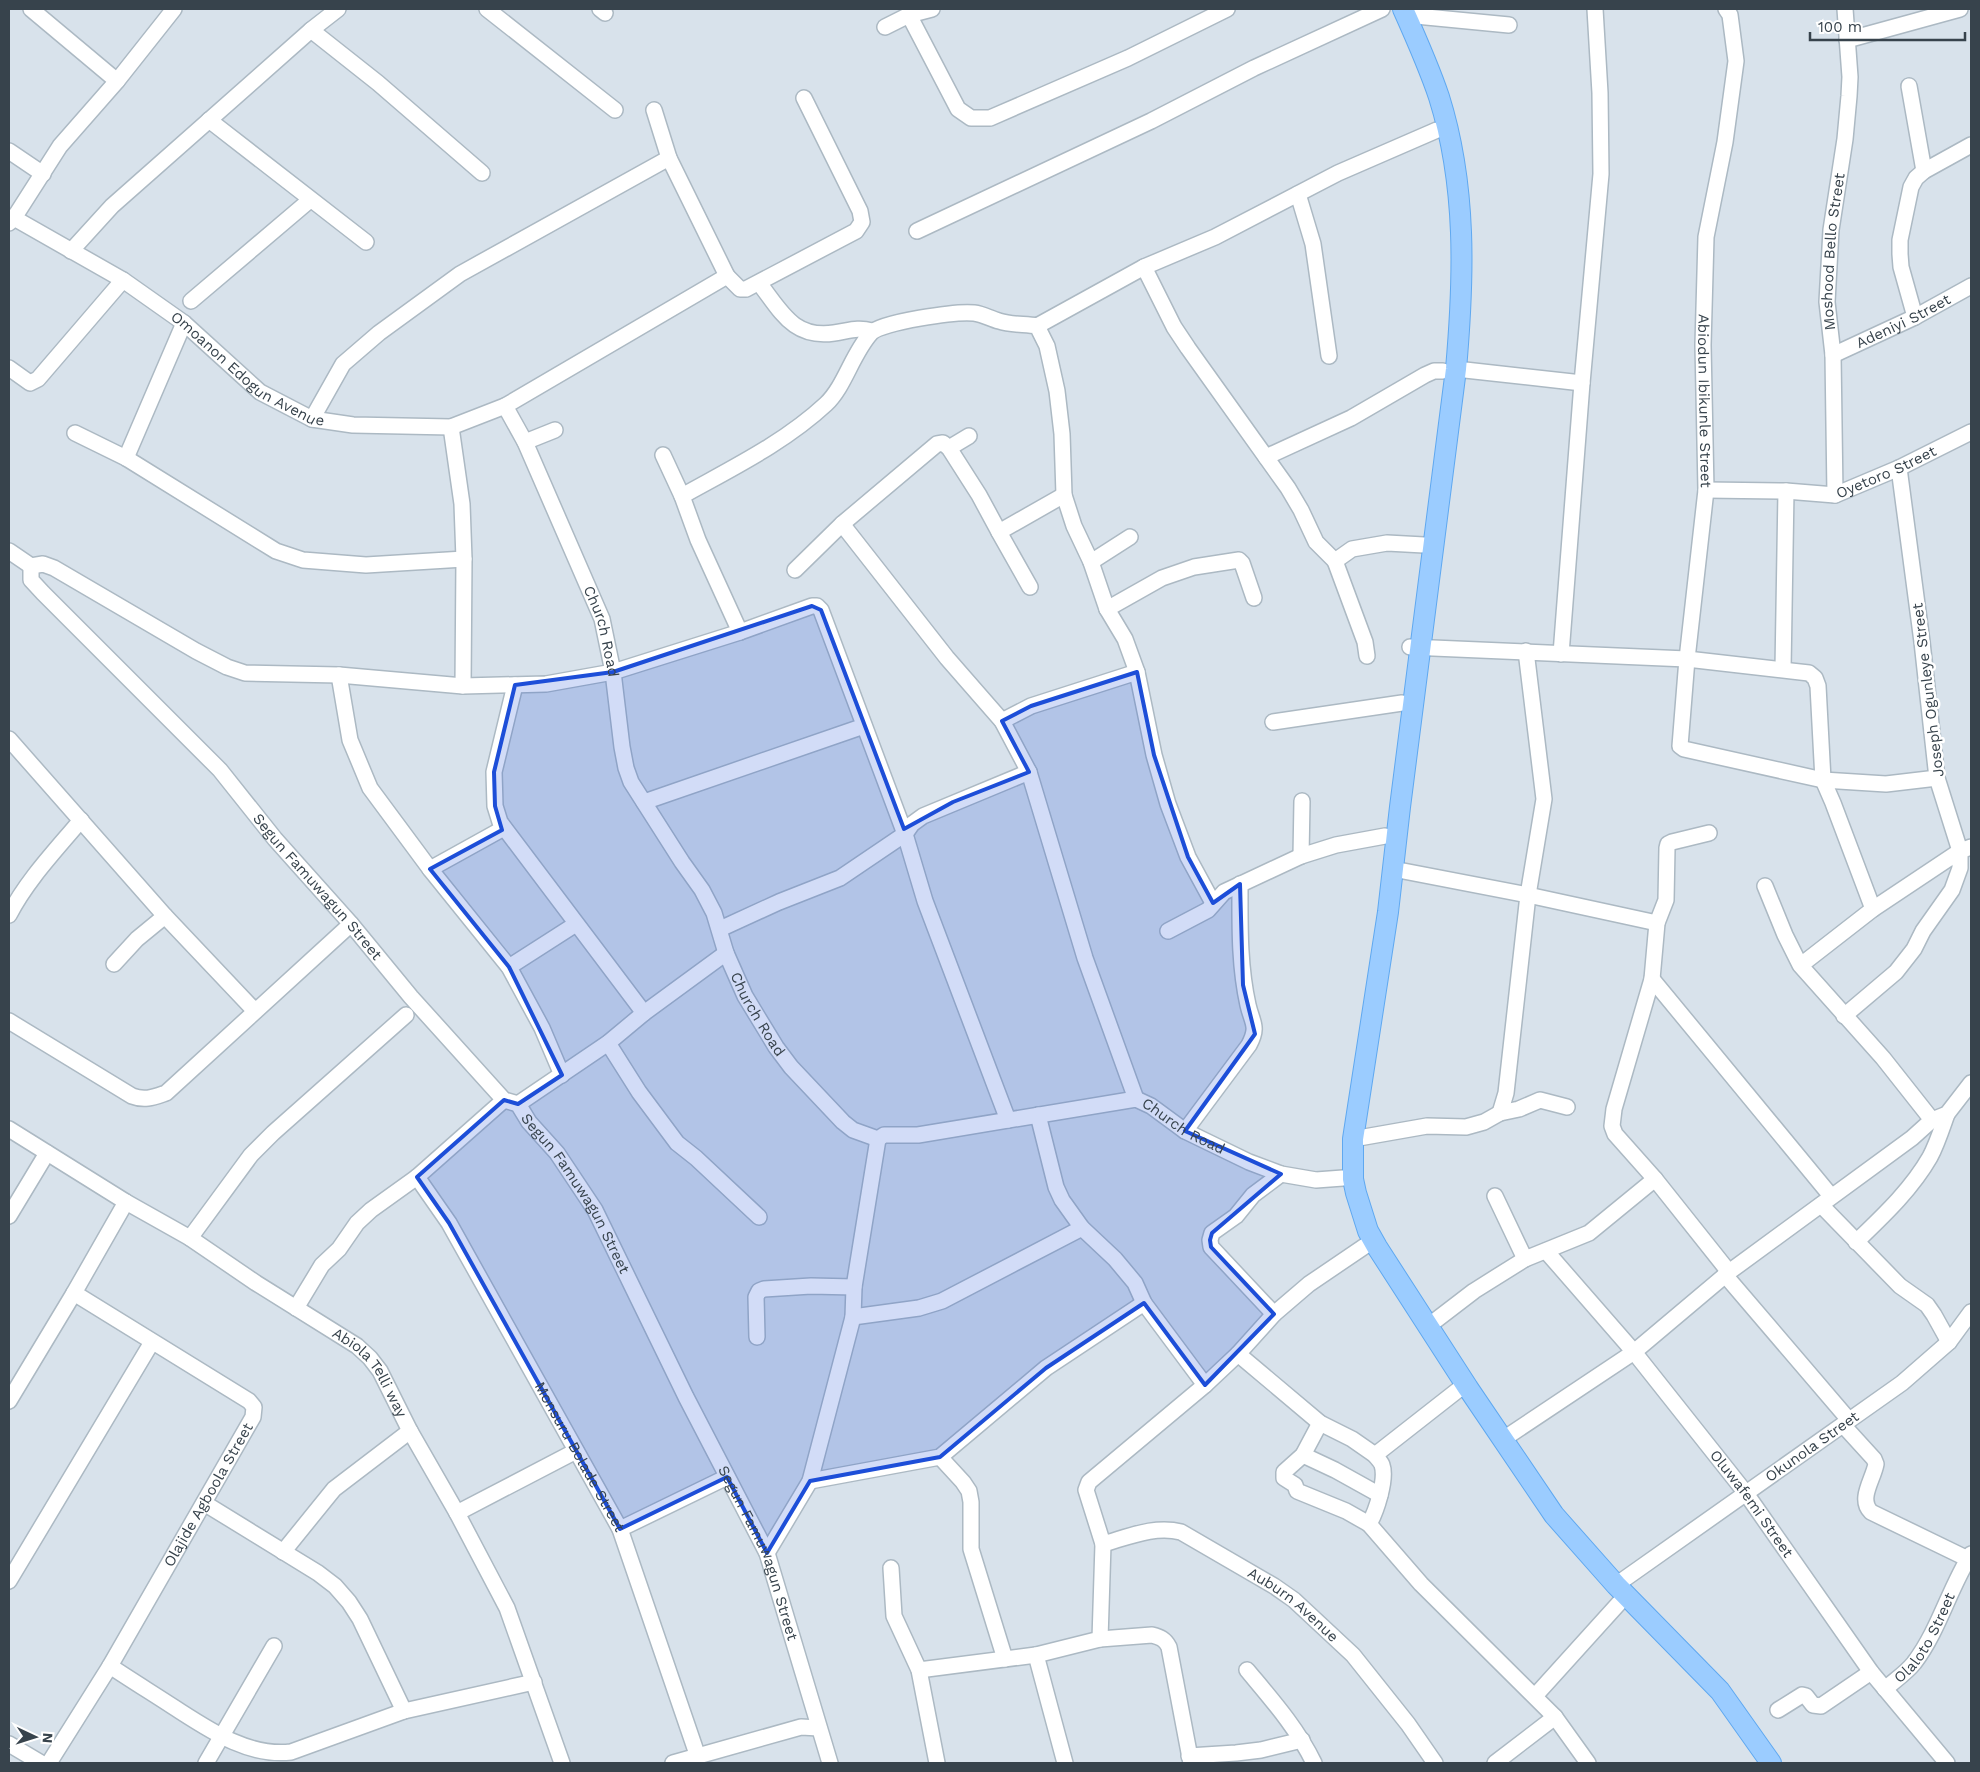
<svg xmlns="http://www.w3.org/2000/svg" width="1980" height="1772" viewBox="0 0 1980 1772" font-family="'Work Sans',sans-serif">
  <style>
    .residential { fill: #d8e2eb }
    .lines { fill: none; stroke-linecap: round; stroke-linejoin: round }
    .minor-casing { stroke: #acb9c3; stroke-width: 18 }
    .major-casing { stroke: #5fa8f0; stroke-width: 22 }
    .minor { stroke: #fff; stroke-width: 15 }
    .major { stroke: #9bccff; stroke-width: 20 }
    .marked { fill: #1d4ed8; fill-opacity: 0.2; stroke: #1d4ed8; stroke-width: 4; stroke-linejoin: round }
    .labels { text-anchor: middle; stroke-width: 5; stroke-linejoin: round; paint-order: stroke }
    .street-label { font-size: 15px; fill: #37434c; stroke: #fff }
  </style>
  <rect width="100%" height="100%" fill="#eaf1f7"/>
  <rect class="residential" x="9" y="9" width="1962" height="1754"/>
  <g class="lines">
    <g class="minor-casing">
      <g id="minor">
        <path d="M31 9 117 81"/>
        <path d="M487 9 615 110"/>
        <path d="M600 9 605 13"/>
        <path id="s1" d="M1726 9 1730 15 1736 61 1725 142 1706 237 1703 345 1706 490 1687 659 1680 746 1684 749 1823 780 1886 784 1937 778"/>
        <path d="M909 15 958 109 971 118H990L1128 58 1227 9"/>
        <path d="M1407 18 1416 16 1509 25"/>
        <path d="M885 27 909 15 932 9"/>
        <path d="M311 30 378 83 482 173"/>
        <path d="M1847 40 1960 9"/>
        <path d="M1909 86 1924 171"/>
        <path d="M654 110 669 158 727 276"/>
        <path d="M209 120 366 242"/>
        <path d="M9 151 43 174"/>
        <path d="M1298 194 1313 244 1329 356"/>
        <path id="s2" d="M9 217 14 218 123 280 184 323 260 392 312 419 353 425 451 427 505 406 727 276 740 289H746L856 231 862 222 860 211 804 98"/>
        <path d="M9 223 14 218 60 146 117 81 174 9"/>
        <path d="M917 231 1151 121 1254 68 1382 9"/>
        <path d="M71 251 112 206 311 30 338 9"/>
        <path d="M1144 267 1174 327 1188 348 1288 488 1301 510 1316 542 1335 561 1352 549 1387 543 1424 545"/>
        <path d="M759 283C781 311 793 339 834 333 849 331 857 327 872 331"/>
        <path d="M191 301 310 200"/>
        <path d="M1915 317 1901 267 1900 254V240L1911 187 1916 178 1924 171 1971 145"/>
        <path d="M1037 326 1144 267 1215 237 1338 173 1437 130"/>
        <path id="s3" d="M1833 355 1915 317 1971 286"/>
        <path d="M9 368 30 383 38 379 123 280"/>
        <path d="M1456 369 1582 383"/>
        <path id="s4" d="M505 406 525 442 602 619 613 672 622 747 626 768 631 782 682 862 702 890 714 913 726 953 745 996 776 1047 791 1067 843 1122 853 1130 878 1139 884 1135H918L1136 1099 1151 1106 1185 1131 1249 1162 1281 1174 1316 1180 1343 1178"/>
        <path d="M312 419 343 364 379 333 460 274 669 158"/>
        <path d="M451 427 462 504 464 559 463 686"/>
        <path d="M75 433 126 458 276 551 303 560 366 565 464 559"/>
        <path d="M525 442 555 430"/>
        <path d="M949 448 969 436"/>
        <path d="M663 455 682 496 698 540 740 632"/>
        <path d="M1266 457 1351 418 1425 375 1434 371H1443"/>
        <path d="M126 458 184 323"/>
        <path id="s5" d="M1706 490 1786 491 1835 495 1899 468 1971 432"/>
        <path id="s6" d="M1835 495 1833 355 1827 302 1831 230 1845 139 1849 96 1850 77 1845 9"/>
        <path d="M682 496C732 468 784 443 826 404 845 386 852 354 871 333 881 322 957 311 974 313 983 314 991 319 999 321 1011 325 1025 324 1037 326L1047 346 1057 391 1062 434 1064 495 1074 526 1091 562 1107 609 1125 639 1137 672 1154 755 1168 804 1188 857 1213 903"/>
        <path d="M842 524 947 658 1002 721 1029 772 1085 958 1136 1099"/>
        <path d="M999 532 1030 587"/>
        <path d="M9 551 31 566 43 564 54 568 196 651 227 667 245 673 339 675 463 686 546 684 613 672 740 632 812 606H817L821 610 905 834 925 901 1008 1120"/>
        <path d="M1335 561 1365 642 1367 656"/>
        <path d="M1091 562 1130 537"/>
        <path id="s7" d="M31 566V580L43 593 220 770 275 839 351 924 411 997 504 1100 518 1104 529 1122 557 1153 595 1210 686 1397 767 1553 830 1763"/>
        <path d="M795 570 842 524 937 444 943 443 949 448 979 495 999 532 1064 495"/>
        <path d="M1107 609 1162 578 1194 567 1239 560 1242 563 1254 598"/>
        <path d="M1410 647 1687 659 1809 673 1815 678 1818 686 1823 780 1833 803 1873 909"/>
        <path d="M1561 654 1582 383 1601 174 1600 93 1595 9"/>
        <path d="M1783 669 1786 491"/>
        <path d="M339 675 350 740 370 788 430 869 509 967 542 1028 562 1075"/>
        <path d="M515 685 494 772 495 806 500 822 644 1013"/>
        <path d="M1002 721 1031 706 1137 672"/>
        <path d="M1273 722 1402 703"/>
        <path d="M9 739 165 916 255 1011"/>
        <path d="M644 802 864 726"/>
        <path d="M1709 833 1672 842 1668 844 1667 848 1666 900 1657 923 1652 979 1614 1109 1612 1126 1615 1134 1655 1179 1729 1272"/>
        <path d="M1301 856 1302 801"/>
        <path d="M430 869 504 828"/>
        <path d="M1393 869 1528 895 1657 923"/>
        <path d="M1765 886 1785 935 1800 965 1883 1058 1932 1120"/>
        <path d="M9 915C27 880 56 850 81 820"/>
        <path d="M720 929 779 902 840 878 905 834 912 824 923 816 1029 772"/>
        <path d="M1168 931 1208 910 1224 892 1301 856 1336 845 1385 836"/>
        <path d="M114 964 137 939 165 916"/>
        <path d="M1801 965 1873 909 1960 851 1971 847"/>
        <path d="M509 967 576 924"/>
        <path d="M1652 979 1831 1196"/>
        <path d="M1844 1016 1896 972 1914 949 1923 931 1952 890 1960 868V851L1937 778 1922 642 1899 468"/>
        <path d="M9 1021 132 1096C145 1101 154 1097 166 1093L351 924"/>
        <path d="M608 1043 639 1092 677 1143 696 1158 759 1217"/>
        <path d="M518 1104 608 1043 644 1013 726 953"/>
        <path d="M1500 1113 1506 1093 1528 895 1544 799 1526 651"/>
        <path d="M1038 1115 1056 1187 1062 1200 1082 1228 1115 1259 1135 1283 1144 1303 1205 1385"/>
        <path id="s8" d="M9 1129 126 1202 190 1238 256 1283 357 1346 370 1358 380 1371 410 1431 457 1513 507 1608 562 1763"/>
        <path d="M1185 1131 1249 1045C1259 1026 1252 1023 1248 1005 1239 965 1240 924 1240 884"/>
        <path d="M1353 1139 1427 1126 1466 1127 1484 1122 1500 1113 1519 1109 1540 1100 1567 1107"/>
        <path id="s9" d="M417 1177 449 1223 620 1529 698 1757"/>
        <path d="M1495 1196 1525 1259"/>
        <path d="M1821 1205 1900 1286 1927 1305 1934 1315 1949 1342"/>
        <path d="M9 1216 47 1153"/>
        <path d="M190 1238 251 1155 273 1133 406 1015"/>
        <path d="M1856 1242C1883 1216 1911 1190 1930 1157 1937 1144 1942 1128 1947 1114"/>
        <path id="s10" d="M1546 1251 1634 1352 1745 1492 1871 1672 1947 1763"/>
        <path d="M1725 1275 1849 1420"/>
        <path d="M296 1308 322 1265 339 1249 357 1223 371 1210 417 1177 504 1100"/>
        <path d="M1274 1314 1211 1247 1210 1240 1212 1233 1236 1216 1253 1195 1281 1174"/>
        <path d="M853 1317 919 1308 942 1301 1082 1228"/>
        <path d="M1427 1327 1474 1291 1525 1259 1589 1233 1655 1179"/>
        <path d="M757 1337 756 1297 759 1291 764 1289 811 1286 854 1287"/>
        <path d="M1238 1354 1320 1423 1352 1439 1375 1455"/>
        <path d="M1458 1390 1375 1455C1377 1458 1381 1462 1382 1465 1387 1479 1376 1512 1369 1524L1421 1584 1555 1717 1588 1763"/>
        <path d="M9 1401 74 1293 126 1202"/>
        <path d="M1320 1423 1303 1455 1284 1472V1478L1295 1485 1297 1491 1346 1511 1369 1524"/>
        <path d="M1843 1425 1874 1459 1876 1464C1873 1480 1858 1499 1871 1512L1968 1559"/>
        <path d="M1502 1440 1634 1352 1729 1272 1912 1138 1932 1120 1947 1114 1971 1083"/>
        <path d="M1303 1455 1335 1470 1380 1495"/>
        <path d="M940 1457 963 1482 969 1491 971 1502V1549L1005 1659"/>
        <path d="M810 1481 940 1457 1046 1368 1144 1303"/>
        <path d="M204 1503 318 1573 335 1586 349 1602 360 1619 404 1711"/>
        <path d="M457 1513 576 1451"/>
        <path d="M620 1529 727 1477"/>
        <path id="s11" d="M1103 1544C1128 1537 1155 1525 1181 1532L1274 1586 1294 1600 1353 1655 1408 1724 1435 1763"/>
        <path d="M283 1552 334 1489 410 1431"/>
        <path d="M767 1553 810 1481 853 1317 854 1287 878 1139"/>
        <path d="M891 1568 894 1616 919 1670 937 1763"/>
        <path d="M9 1581 152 1342"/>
        <path id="s12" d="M1616 1585 1902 1383 1949 1342 1971 1312"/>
        <path d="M1100 1639 1152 1635C1160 1637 1165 1639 1169 1647L1191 1763"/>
        <path d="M1036 1655 1065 1763"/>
        <path d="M110 1666C131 1680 152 1693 172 1706 208 1729 247 1757 291 1752L404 1711 534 1682"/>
        <path d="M919 1670 1036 1655 1100 1639 1103 1544 1086 1490 1089 1482 1205 1385 1238 1354 1274 1314 1309 1284 1365 1246"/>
        <path d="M1247 1670C1272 1700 1297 1728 1314 1763"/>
        <path id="s13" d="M1885 1689C1894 1681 1906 1673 1914 1663 1939 1630 1949 1589 1971 1554"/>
        <path d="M1535 1696 1620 1602"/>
        <path d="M1778 1710 1802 1695 1806 1696 1813 1705 1821 1706 1871 1672"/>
        <path d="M9 1744 41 1763"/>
        <path d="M1189 1756 1236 1753 1261 1750 1302 1740"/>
        <path id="s14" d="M49 1763 110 1666 253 1417 254 1407 249 1401 74 1293"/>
        <path d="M206 1763 274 1646"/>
        <path d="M673 1763 801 1727 819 1728"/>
        <path d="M1495 1763 1555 1717"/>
      </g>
    </g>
    <g class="major-casing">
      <path id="major" d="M1403 9C1416 38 1429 67 1439 97 1467 186 1464 278 1456 369L1400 807 1388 912 1353 1139V1179L1356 1193 1368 1231 1377 1247 1468 1388 1554 1515 1616 1585 1720 1691 1771 1763"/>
    </g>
    <use href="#minor" class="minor"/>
    <use href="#major" class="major"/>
  </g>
  <path class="marked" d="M812 606 821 610 904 829 953 802 1029 772 1002 721 1031 706 1137 672 1154 755 1188 857 1213 903 1240 884 1243 985 1255 1034 1185 1131 1281 1174 1212 1233 1210 1240 1211 1247 1274 1314 1205 1385 1144 1303 1046 1368 940 1457 810 1481 767 1553 727 1477 620 1529 449 1223 417 1177 504 1100 518 1104 562 1075 509 967 430 869 502 830 495 806 494 772 515 685 613 672Z"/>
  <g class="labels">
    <g class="street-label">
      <text dy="5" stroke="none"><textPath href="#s6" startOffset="244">Moshood Bello Street</textPath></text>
      <text dy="5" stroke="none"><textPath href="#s3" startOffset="78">Adeniyi Street</textPath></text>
      <text dy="5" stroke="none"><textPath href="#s2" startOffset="285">Omoanon Edogun Avenue</textPath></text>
      <text dy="5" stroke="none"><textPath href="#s1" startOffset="396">Abiodun Ibikunle Street</textPath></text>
      <text dy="5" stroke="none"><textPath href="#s5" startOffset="185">Oyetoro Street</textPath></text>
      <text dy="5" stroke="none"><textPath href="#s4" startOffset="246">Church Road</textPath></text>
      <text transform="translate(1928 690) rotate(-97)" y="5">Joseph Ogunleye Street</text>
      <text dy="5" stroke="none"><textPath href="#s7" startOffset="434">Segun Famuwagun Street</textPath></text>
      <text dy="5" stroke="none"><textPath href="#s4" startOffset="666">Church Road</textPath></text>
      <text dy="5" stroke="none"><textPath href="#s4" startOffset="1161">Church Road</textPath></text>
      <text dy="5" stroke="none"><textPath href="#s7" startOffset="839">Segun Famuwagun Street</textPath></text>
      <text dy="5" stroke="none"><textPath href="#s8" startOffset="439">Abiola Telli way</textPath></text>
      <text dy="5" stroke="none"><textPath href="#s12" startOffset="240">Okunola Street</textPath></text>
      <text dy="5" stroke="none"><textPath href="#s9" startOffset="324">Monsuru Bolade Street</textPath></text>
      <text dy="5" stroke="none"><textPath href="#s14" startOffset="312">Olajide Agboola Street</textPath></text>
      <text dy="5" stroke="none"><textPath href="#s10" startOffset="326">Oluwafemi Street</textPath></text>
      <text dy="5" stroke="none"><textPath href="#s7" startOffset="1244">Segun Famuwagun Street</textPath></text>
      <text dy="5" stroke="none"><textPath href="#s11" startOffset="214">Auburn Avenue</textPath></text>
      <text dy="5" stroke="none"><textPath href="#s13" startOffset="66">Olaloto Street</textPath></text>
    </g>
  </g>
  <rect width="1980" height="1772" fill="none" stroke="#37434c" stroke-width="20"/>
  <g transform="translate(35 1737) rotate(94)" stroke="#ffffff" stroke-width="4" paint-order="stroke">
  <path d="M0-4L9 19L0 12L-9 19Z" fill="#37434c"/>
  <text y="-8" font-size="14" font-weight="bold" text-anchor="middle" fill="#37434c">N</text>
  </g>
  <path d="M1810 32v8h155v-8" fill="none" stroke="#37434c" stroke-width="2.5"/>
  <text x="1818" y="32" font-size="15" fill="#37434c" stroke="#ffffff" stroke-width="4" paint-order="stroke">100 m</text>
</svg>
